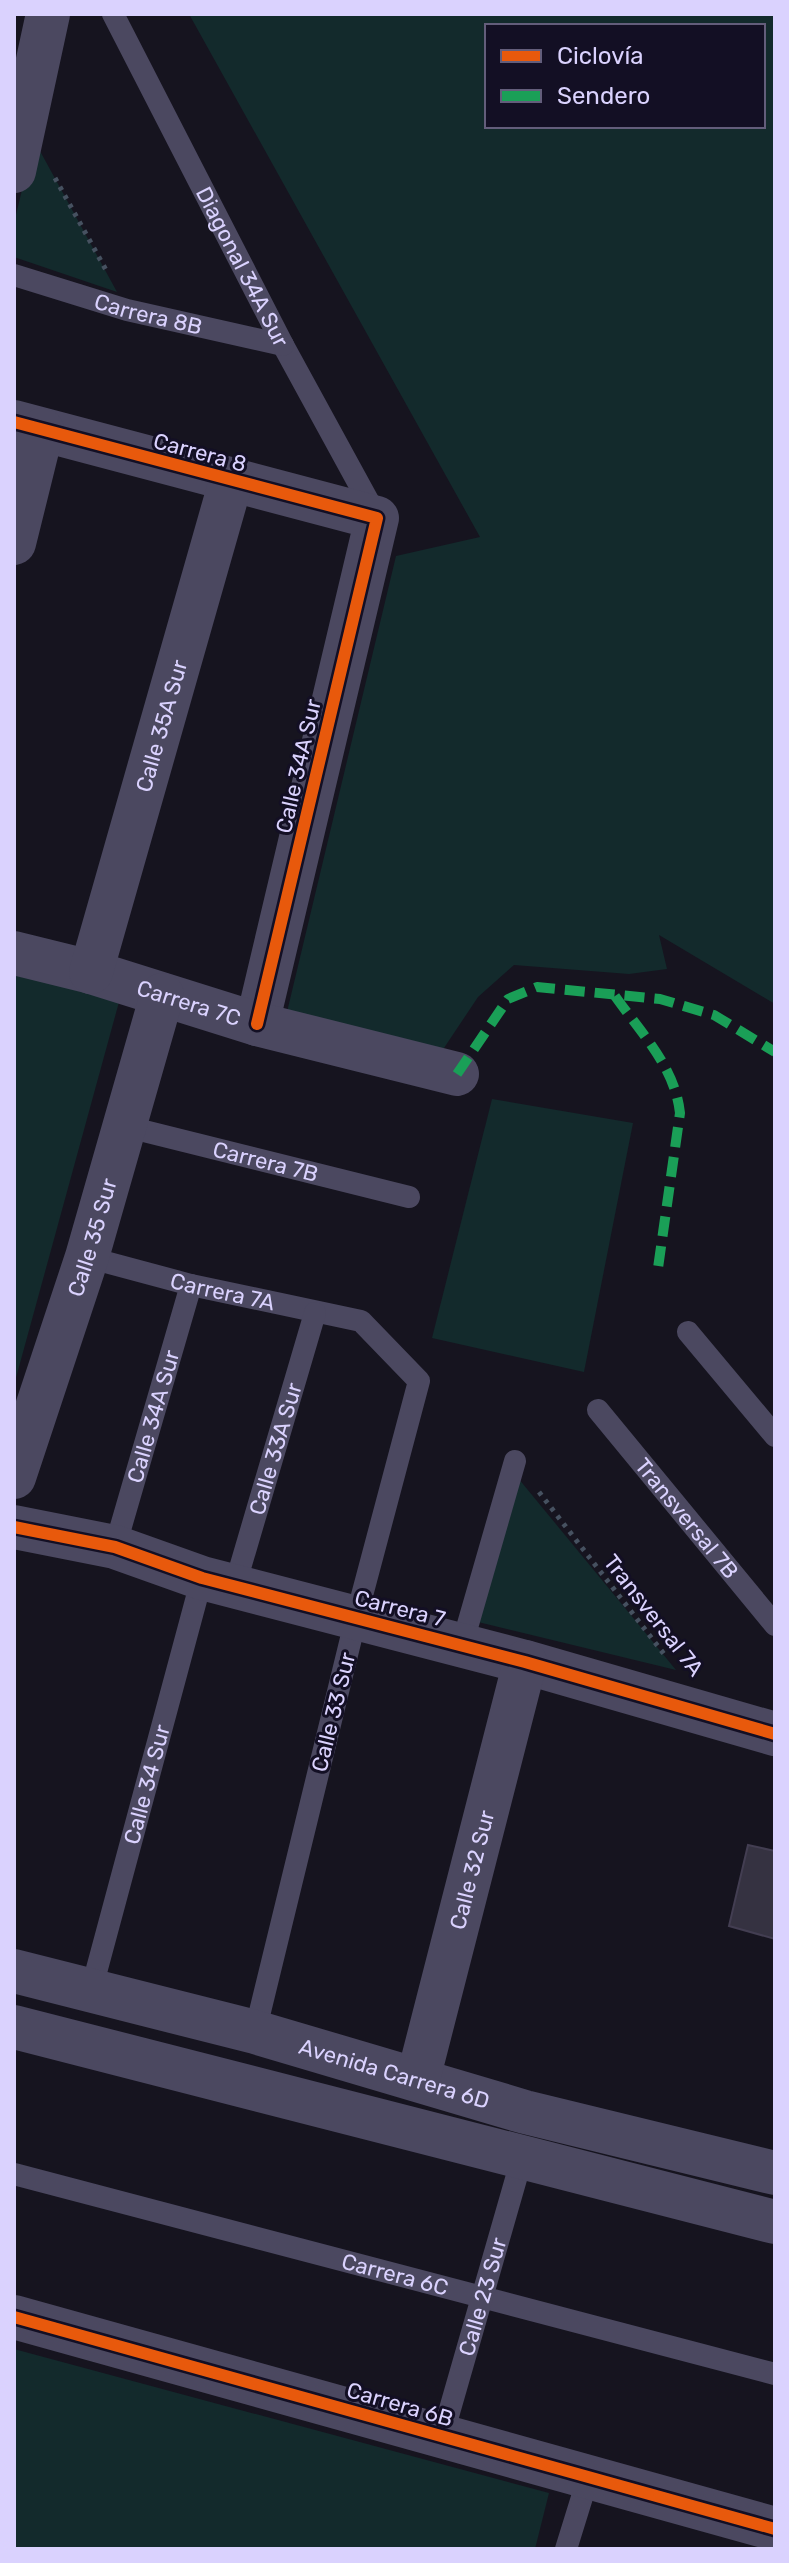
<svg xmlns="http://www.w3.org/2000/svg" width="789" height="2563" viewBox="0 0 789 2563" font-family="Rubik,sans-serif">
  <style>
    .green { fill: #132a2c; fill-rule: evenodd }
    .building { fill: #353241; stroke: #433e52; stroke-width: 2 }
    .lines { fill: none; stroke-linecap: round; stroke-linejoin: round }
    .path { stroke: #465160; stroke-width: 5; stroke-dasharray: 4 6; stroke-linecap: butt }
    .service { stroke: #4b4860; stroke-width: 22 }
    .minor { stroke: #4b4860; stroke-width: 44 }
    .quiet { stroke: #1a9f57; stroke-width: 10; stroke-dasharray: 20 10; stroke-linecap: butt }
    .cycleway-casing { stroke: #130f24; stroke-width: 17 }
    .cycleway { stroke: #e8590c; stroke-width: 12 }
    .labels { text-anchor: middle; stroke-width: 6; stroke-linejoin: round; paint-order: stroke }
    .street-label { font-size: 22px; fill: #dad2fe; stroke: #130f24 }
  </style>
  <rect width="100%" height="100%" fill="#16141f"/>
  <g class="green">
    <path d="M189 14H775V1004L659 935 667 969 629 974 514 965 478 997 438 1057 287 1012 396 556 480 537ZM487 26H763V126H487Z"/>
    <path d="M34 140 117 292 14 257V223Z"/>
    <path d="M14 973 119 1002 14 1385Z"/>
    <path d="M492 1099 633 1123 584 1372 432 1338Z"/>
    <path d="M518 1478 676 1670 478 1622Z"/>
    <path d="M14 2349 549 2493 535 2549H14Z"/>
  </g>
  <path class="building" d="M748 1845 775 1851V1939L729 1926Z"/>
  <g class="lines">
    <g class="path">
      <path d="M55 178 106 270"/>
      <path d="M539 1492 667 1658"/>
    </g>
    <g class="service">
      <path id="s1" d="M113 14 283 345 377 517"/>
      <path id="s2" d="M14 275 127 310 283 345"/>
      <path id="s3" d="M124 1126 409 1197"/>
      <path id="s4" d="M87 1257 191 1285 361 1321 419 1381 356 1618 255 2032"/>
      <path d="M688 1332 775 1436"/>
      <path id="s5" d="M598 1410 775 1625"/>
      <path id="s6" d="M115 1547 191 1285"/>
      <path id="s7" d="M235 1585 315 1313"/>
      <path d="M462 1645 515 1461"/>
      <path id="s8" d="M91 1991 202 1578"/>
      <path id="s9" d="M14 2174 775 2374"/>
      <path id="s10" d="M442 2437 522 2158"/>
      <path d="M566 2549 588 2478"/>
    </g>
    <g class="minor">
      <path d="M14 171 48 14"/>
      <path d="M14 422 377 518 257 1024"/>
      <path d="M14 543 42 430"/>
      <path id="s11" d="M14 953 91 972 257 1024 457 1074"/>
      <path id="s12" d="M91 972 231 481"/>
      <path id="s13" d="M14 1477 87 1257 162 995"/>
      <path d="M14 1527 115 1547 202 1578 525 1662 775 1734"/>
      <path id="s14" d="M14 1971 255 2032 525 2112 775 2173"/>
      <path d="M14 2027 775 2222"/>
      <path id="s15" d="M418 2079 525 1662"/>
      <path d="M14 2317 775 2529"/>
    </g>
    <g class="quiet">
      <path d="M615 996C641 1033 675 1067 680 1113L657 1275"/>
      <path d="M457 1074 508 999 537 987 660 999 714 1015 775 1052"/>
    </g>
    <g class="cycleway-casing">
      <g id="cycleway">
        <path d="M14 422 377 518 257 1024"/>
        <path d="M14 1527 115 1547 202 1578 525 1662 775 1734"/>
        <path d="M14 2317 775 2529"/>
      </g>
    </g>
    <use href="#cycleway" class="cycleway"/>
  </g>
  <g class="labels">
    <g class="street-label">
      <text dy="8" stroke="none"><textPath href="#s1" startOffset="284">Diagonal 34A Sur</textPath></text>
      <text dy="8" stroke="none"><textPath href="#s2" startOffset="140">Carrera 8B</textPath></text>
      <text transform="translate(200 452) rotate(15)" y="8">Carrera 8</text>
      <text dy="8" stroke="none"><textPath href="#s12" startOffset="256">Calle 35A Sur</textPath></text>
      <text transform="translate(298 766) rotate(-77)" y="8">Calle 34A Sur</text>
      <text dy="8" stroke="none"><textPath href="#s11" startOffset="182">Carrera 7C</textPath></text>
      <text dy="8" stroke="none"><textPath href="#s3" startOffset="146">Carrera 7B</textPath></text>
      <text dy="8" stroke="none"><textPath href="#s13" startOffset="252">Calle 35 Sur</textPath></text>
      <text dy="8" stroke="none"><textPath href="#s4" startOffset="140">Carrera 7A</textPath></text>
      <text dy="8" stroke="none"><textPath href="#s6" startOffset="136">Calle 34A Sur</textPath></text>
      <text dy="8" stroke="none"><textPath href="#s7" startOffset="142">Calle 33A Sur</textPath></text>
      <text dy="8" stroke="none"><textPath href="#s5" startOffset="140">Transversal 7B</textPath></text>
      <text transform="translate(400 1608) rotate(14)" y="8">Carrera 7</text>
      <text transform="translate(654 1615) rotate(52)" y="8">Transversal 7A</text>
      <text transform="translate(333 1712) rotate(-76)" y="8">Calle 33 Sur</text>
      <text dy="8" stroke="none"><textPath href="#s8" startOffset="214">Calle 34 Sur</textPath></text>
      <text dy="8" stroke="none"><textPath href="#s15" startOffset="216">Calle 32 Sur</textPath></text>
      <text dy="8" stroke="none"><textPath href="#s14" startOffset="394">Avenida Carrera 6D</textPath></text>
      <text dy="8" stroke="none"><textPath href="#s9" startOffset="394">Carrera 6C</textPath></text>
      <text dy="8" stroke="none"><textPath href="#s10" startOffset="146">Calle 23 Sur</textPath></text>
      <text transform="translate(400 2404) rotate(16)" y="8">Carrera 6B</text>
    </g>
  </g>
  <rect width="789" height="2563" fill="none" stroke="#dad2fe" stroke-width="32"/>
  <rect x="485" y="24" width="280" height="104" fill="#130f24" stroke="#635d7b" stroke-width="2"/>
  <rect x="501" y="50" width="40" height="12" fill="#e8590c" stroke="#635d7b" stroke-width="2"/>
  <text x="557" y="64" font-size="24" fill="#dad2fe">Ciclovía</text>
  <rect x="501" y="90" width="40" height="12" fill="#1a9f57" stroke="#635d7b" stroke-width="2"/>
  <text x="557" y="104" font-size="24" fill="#dad2fe">Sendero</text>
</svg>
